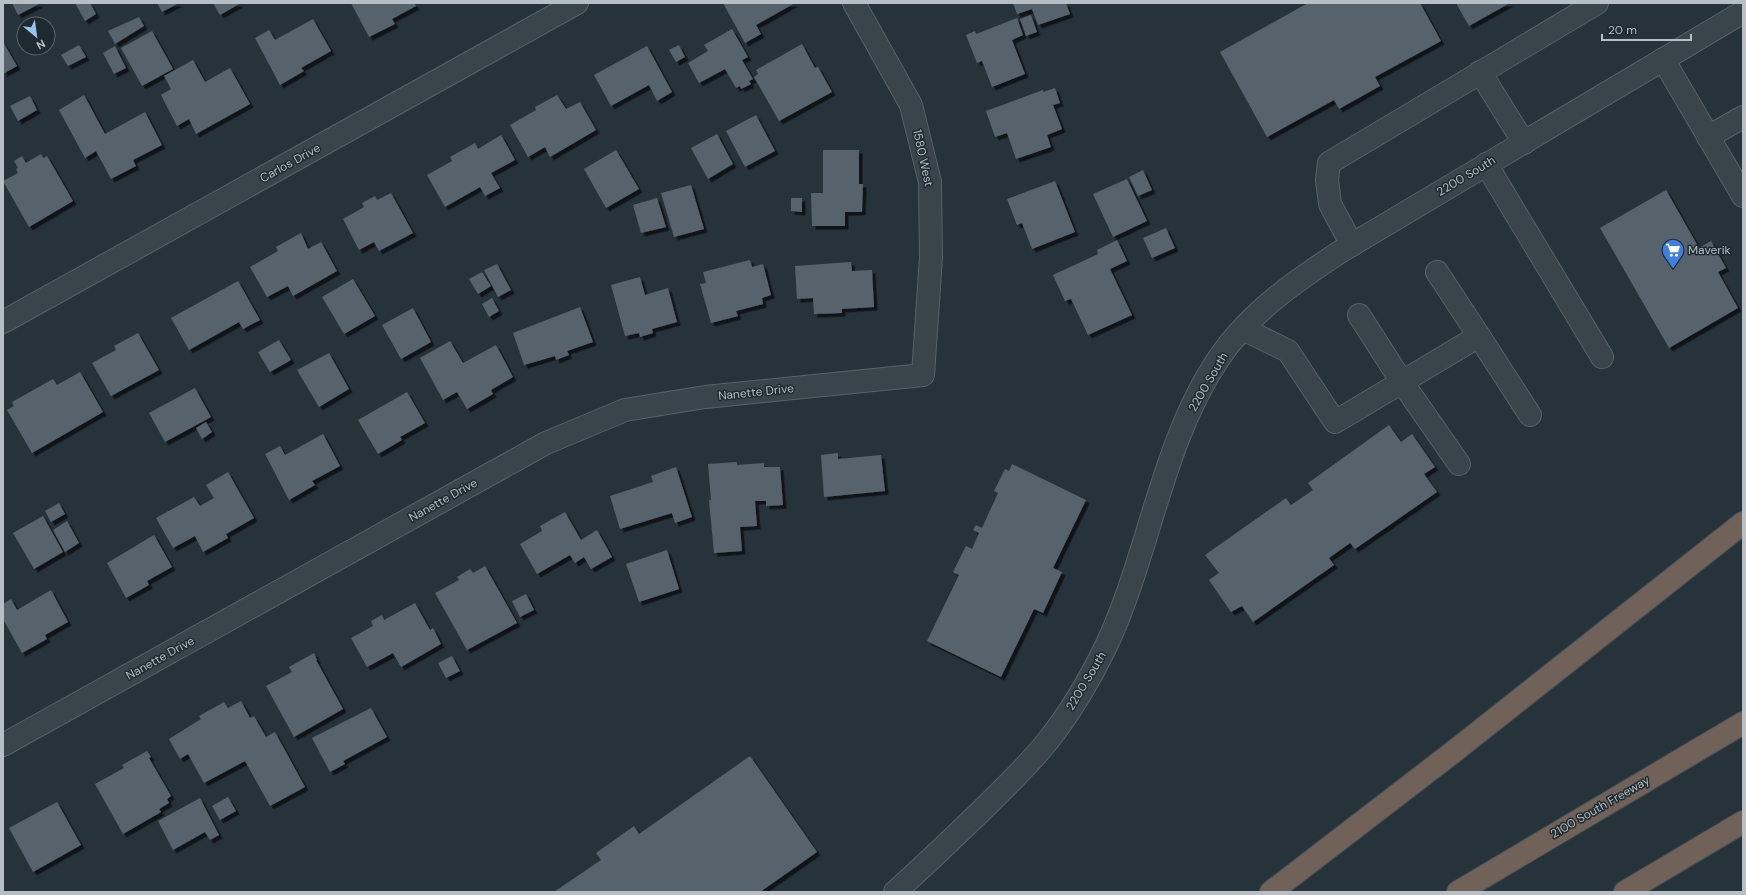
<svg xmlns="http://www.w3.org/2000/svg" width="1746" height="895" viewBox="0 0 1746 895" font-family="'DM Sans',sans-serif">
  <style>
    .building { fill: #57636c; filter: url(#shadow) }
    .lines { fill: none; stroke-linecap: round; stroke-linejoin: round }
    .minor-casing { stroke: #586269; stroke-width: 24 }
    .highway-casing { stroke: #454f56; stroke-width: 24 }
    .minor { stroke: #3a444b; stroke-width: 22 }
    .highway { stroke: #706258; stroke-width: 22 }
    .labels { text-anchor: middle; stroke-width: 3; stroke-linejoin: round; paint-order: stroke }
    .street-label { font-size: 12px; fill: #b6bfc6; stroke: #1f2930 }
    .poi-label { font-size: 12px; fill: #b6bfc6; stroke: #1f2930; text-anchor: start }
  </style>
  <defs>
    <filter id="shadow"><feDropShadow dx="3.5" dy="3.5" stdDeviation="0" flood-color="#0009"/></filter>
  </defs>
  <rect width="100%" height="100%" fill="#27333a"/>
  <g class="building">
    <path d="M12 3H41L18 15Z"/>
    <path d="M75 3H90L96 14 85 21Z"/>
    <path d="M157 3H179L162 12Z"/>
    <path d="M213 3H241L220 15Z"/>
    <path d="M351 3H414L416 6 392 19 395 24 369 37Z"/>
    <path d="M723 3H795L756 25 761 34 745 43Z"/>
    <path d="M1013 3H1066L1070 14 1038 25 1032 9 1017 14Z"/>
    <path d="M1308 3H1420L1441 41 1375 77 1380 86 1339 109 1334 100 1267 137 1220 52Z"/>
    <path d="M1456 3H1510L1469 26Z"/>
    <path d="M1031 15 1037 32 1026 36 1020 19Z"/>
    <path d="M139 17 144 26 115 44 108 31Z"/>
    <path d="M1017 18 1023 35 1012 40 1025 74 992 87 982 61 977 63 966 35 975 31 976 34Z"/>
    <path d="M313 19 331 51 301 68 304 71 280 85 255 38 269 30 275 40Z"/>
    <path d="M732 29 748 57 742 60 753 79 749 81 751 84 741 89 740 86 736 88 725 69 699 83 688 63 708 51 704 45Z"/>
    <path d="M152 31 173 69 142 86 121 48Z"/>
    <path d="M3 42 17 66 3 74Z"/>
    <path d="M802 44 815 68 818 67 832 92 779 121 754 77 758 74 756 70Z"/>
    <path d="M79 45 86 57 68 66 61 55Z"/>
    <path d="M679 45 685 57 676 62 669 50Z"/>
    <path d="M115 46 126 68 114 74 103 53Z"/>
    <path d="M647 46 672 92 657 101 649 85 611 106 594 75Z"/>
    <path d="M193 60 205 82 230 68 250 104 196 134 189 119 177 126 161 95 171 89 164 76Z"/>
    <path d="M1055 88 1060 103 1053 105 1062 129 1047 135 1051 147 1016 159 1007 133 995 137 986 111 1043 90V92Z"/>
    <path d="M84 95 105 134 145 112 162 145 133 160 136 166 111 179 96 151 85 158 59 110Z"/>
    <path d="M557 95 566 109 580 102 596 130 550 157 545 147 528 157 510 125 536 110 535 107Z"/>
    <path d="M30 96 37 110 18 121 10 106Z"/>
    <path d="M756 115 775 151 745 167 726 131Z"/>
    <path d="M717 134 733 164 708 179 691 148Z"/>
    <path d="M501 135 515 160 491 173 500 188 485 196 480 187 445 207 427 175 452 161 450 157 475 143 478 149Z"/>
    <path d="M616 150 639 189 606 208 584 169Z"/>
    <path d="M823 150H859V184H863L862 212H845V226H812L811 193H823Z"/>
    <path d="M41 154 43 158 47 156 73 201 29 227 3 181 18 173 16 169 18 168 14 161 22 156 26 163Z"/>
    <path d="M1143 170 1152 190 1138 196 1129 177Z"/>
    <path d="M1127 179 1147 221 1113 237 1093 194Z"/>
    <path d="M1055 181 1075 232 1032 249 1022 223 1017 225 1007 199Z"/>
    <path d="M691 185 704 229 674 237 661 193Z"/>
    <path d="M1666 190 1699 248 1711 241 1726 268 1718 272 1738 308 1669 348 1600 228Z"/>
    <path d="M391 193 413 233 379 251 374 242 359 250 343 219 364 207 362 203 375 196 377 200Z"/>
    <path d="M657 198 666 227 641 233 633 205Z"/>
    <path d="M791 198H802V212L791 211Z"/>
    <path d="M1166 228 1175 248 1152 258 1143 238Z"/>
    <path d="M301 233 308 249 321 242 337 271 293 296 288 286 267 297 250 267 278 251 276 247Z"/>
    <path d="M1117 240 1127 261 1110 269 1132 315 1088 335 1071 299 1065 301 1053 275 1098 254 1097 250Z"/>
    <path d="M750 260 752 267 763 264 771 295 762 298 763 304 736 311 738 316 711 323 700 284 706 283 703 272Z"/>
    <path d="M851 262 852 271 872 270 874 307 842 309V313L814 314 813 298 797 299 795 266Z"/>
    <path d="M497 264 511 290 498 297 484 270Z"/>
    <path d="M482 272 491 286 478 294 469 279Z"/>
    <path d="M640 277 645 295 668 288 677 322 652 329 653 333 640 337 639 333 625 336 611 285Z"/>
    <path d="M353 279 375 316 344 334 322 297Z"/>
    <path d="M238 281 260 320 243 329 239 322 189 350 171 318Z"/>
    <path d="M492 298 499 311 489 317 482 304Z"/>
    <path d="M580 307 593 342 567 351 569 355 556 360 555 356 524 365 513 333Z"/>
    <path d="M413 308 431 342 401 359 382 325Z"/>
    <path d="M138 333 159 370 111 396 92 363 116 350 114 346Z"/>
    <path d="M279 340 291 360 270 372 258 352Z"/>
    <path d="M450 341 463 363 496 345 513 377 491 390 493 394 467 409 457 392 443 400 420 358Z"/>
    <path d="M329 353 349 389 319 407 297 370Z"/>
    <path d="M80 372 103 412 32 453 7 410 14 406 12 402 53 379 57 385Z"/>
    <path d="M195 388 211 417 165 442 149 413Z"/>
    <path d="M407 392 425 423 400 437 402 440 378 454 358 420Z"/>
    <path d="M206 422 212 432 202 439 196 428Z"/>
    <path d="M1389 425 1401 442 1412 434 1435 467 1424 474 1437 492 1355 549 1350 543 1329 558 1334 565 1253 622 1242 606 1231 612 1209 580 1219 573 1205 555 1286 498 1291 505 1313 490 1308 483Z"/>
    <path d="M323 434 340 466 312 481 315 485 289 500 265 454 280 446 285 455Z"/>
    <path d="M838 453V459L881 455 885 491 824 497 821 455Z"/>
    <path d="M737 462V465L764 463V467H780L783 505 766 506V501H755L757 526 740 527 742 551 714 553 709 500H711L708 464Z"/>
    <path d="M1012 464 1086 500 1053 568 1062 572 1043 613 1034 609 1001 677 927 641 959 575 953 572 966 546 972 549 979 533 973 530 976 525 982 528 998 493 994 491 1005 469 1009 471Z"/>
    <path d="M676 467 692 517 675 523 672 513 620 529 610 496 653 482 651 476Z"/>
    <path d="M228 472 254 518 226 534 228 538 203 552 195 536 173 548 156 518 194 497 200 506 214 498 206 485Z"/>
    <path d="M59 503 65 514 51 522 45 511Z"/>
    <path d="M565 512 581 540 597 530 612 557 591 569 584 557 575 563 570 555 537 574 520 544 542 531 540 526Z"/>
    <path d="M43 516 63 552 34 569 13 533Z"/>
    <path d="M67 521 79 543 65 552 53 530Z"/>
    <path d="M154 535 172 567 147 581 149 585 126 598 107 563Z"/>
    <path d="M667 550 679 589 639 602 626 564Z"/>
    <path d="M485 566 517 623 467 650 435 593 459 580 457 577 470 569 473 573Z"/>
    <path d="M51 590 68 622 45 635 47 639 22 653 3 619V604L11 599 17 610Z"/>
    <path d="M526 594 534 610 520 617 512 601Z"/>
    <path d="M415 603 430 630 433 628 441 644 401 667 393 653 367 667 351 638 373 626 371 621 382 615 384 620Z"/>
    <path d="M314 653 317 660H316L343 709 294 737 266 686 292 672 289 667Z"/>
    <path d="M452 656 460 671 446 678 438 663Z"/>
    <path d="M241 701 250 718 254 716 266 737 275 732 305 787 270 806 245 761 204 783 188 754 180 759 169 739 201 719 199 716 224 702 228 708Z"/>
    <path d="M371 708 387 737 343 761 345 764 330 772 312 738Z"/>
    <path d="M147 751 151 757 149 758 171 796 167 799 169 803 159 809 161 812 123 834 95 784 124 768 122 765Z"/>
    <path d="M750 756 817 852 760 892H554L601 860 596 853 634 826 639 834Z"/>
    <path d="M228 797 236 811 220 820 212 806Z"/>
    <path d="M200 798 219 835 210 840 205 832 173 850 158 821Z"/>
    <path d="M57 802 81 845 33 872 9 828Z"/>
  </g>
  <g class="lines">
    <g class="minor-casing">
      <g id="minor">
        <path d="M1663 59 1743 196"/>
        <path d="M1480 72 1524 143"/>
        <path d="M1708 137 1743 117"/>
        <path d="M1486 164 1602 357"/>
        <path d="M1352 245 1330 204 1327 180 1329 163 1597 3"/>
        <path d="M1437 272 1479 336"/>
        <path d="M1359 315 1402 382 1479 336 1530 415"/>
        <path d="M3 322 577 3"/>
        <path d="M1243 329 1288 351 1335 422 1402 382 1459 464"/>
        <path d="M3 745 546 443 625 410 705 397 923 375 931 257 930 182 911 105 854 3"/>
        <path d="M895 892C923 867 950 841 977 815 1001 791 1026 768 1047 742 1070 713 1090 679 1106 646 1150 553 1161 444 1219 358 1250 312 1297 280 1343 250L1743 12"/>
      </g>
    </g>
    <g class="highway-casing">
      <g id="highway">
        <path d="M1271 892 1452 753 1743 523"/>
        <path d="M1458 892 1743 723"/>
        <path d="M1625 892 1743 822"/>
      </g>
    </g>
    <use href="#minor" class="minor"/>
    <use href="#highway" class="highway"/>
  </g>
  <defs>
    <g id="supermarket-pin" transform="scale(1.15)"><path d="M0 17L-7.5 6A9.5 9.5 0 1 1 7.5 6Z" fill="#3f7fe0" stroke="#1f2930"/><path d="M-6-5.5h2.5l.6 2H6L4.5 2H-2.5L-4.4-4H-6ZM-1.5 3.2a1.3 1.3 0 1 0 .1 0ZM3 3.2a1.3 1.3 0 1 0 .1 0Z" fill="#fff"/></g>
  </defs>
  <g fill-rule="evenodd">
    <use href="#supermarket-pin" x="1673" y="250"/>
  </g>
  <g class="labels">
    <g class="street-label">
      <text transform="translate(923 158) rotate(78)" y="4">1580 West</text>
      <text transform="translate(290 163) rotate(-29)" y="4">Carlos Drive</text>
      <text transform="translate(1466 176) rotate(-31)" y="4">2200 South</text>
      <text transform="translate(1208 382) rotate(-60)" y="4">2200 South</text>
      <text transform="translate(756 392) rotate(-6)" y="4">Nanette Drive</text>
      <text transform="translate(443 500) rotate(-29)" y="4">Nanette Drive</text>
      <text transform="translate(160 658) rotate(-29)" y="4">Nanette Drive</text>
      <text transform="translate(1086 681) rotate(-59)" y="4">2200 South</text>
      <text transform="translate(1600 807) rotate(-30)" y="4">2100 South Freeway</text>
    </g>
    <g class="poi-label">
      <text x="1688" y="254">Maverik</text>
    </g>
  </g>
  <rect width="1746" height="895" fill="none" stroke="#b6bfc6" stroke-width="8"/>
  <g transform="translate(36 36) rotate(151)"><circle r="19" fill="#1f2930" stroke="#5b656c"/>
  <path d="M0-3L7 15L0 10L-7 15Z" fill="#97c6ea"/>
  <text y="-6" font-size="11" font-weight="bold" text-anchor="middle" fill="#b6bfc6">N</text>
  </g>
  <path d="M1602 34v6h89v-6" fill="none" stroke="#b6bfc6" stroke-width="2"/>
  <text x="1608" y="34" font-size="12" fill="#b6bfc6" stroke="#1f2930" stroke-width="3" paint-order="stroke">20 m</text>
</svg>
